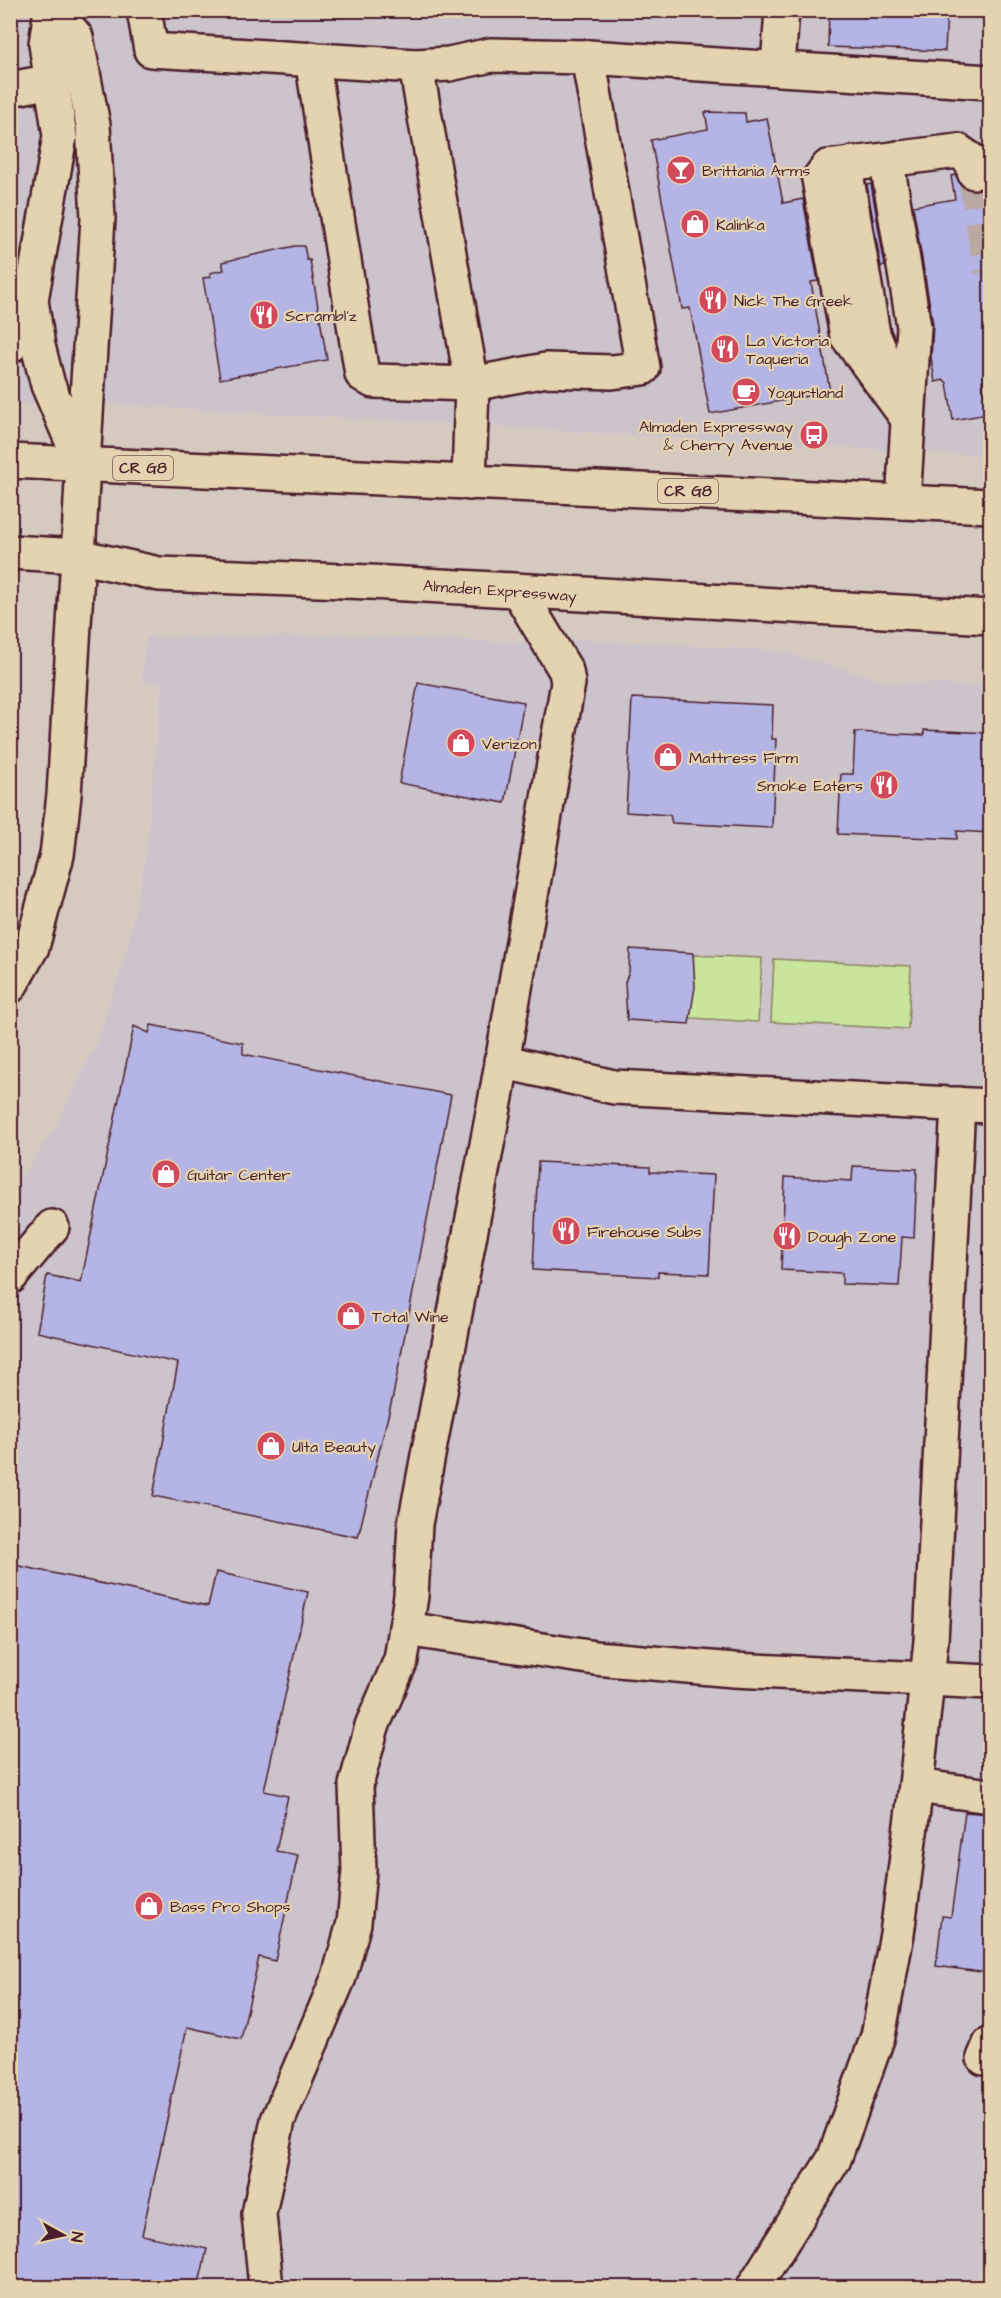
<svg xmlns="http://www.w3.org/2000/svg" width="1001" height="2298" viewBox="0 0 1001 2298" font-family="'Architects Daughter',sans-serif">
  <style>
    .built { fill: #ccc3cb }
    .green { fill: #c9e49b; stroke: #8a8263; stroke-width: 1.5 }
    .building { fill: #b4b4e5; stroke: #4a1f2b; stroke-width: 1.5 }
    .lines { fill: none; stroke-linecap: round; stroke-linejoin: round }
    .minor-tunnel { stroke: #baa8a2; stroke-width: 33; stroke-dasharray: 33 16; stroke-linecap: butt }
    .minor-casing { stroke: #4a1f2b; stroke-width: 38 }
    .major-casing { stroke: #4a1f2b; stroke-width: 38 }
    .highway-casing { stroke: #4a1f2b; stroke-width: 38 }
    .minor { stroke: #e4d3b0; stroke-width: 33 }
    .major { stroke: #e4d3b0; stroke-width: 33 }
    .highway { stroke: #e4d3b0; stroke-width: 33 }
    .labels { text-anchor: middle; stroke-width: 4.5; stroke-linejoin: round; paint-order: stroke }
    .shield { fill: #e4d3b0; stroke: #785553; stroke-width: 1.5 }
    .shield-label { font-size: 15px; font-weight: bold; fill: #4a1f2b }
    .poi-label { font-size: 16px; fill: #4a1f2b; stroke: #e4d3b0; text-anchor: start }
    .street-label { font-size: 16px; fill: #4a1f2b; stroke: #e4d3b0 }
  </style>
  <rect width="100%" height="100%" fill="#d6cac0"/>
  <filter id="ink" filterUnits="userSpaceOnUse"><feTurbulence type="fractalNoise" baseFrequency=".0167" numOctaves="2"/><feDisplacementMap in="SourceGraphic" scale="12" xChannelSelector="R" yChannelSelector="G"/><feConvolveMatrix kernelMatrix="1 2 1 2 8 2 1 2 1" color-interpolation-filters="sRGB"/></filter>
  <g filter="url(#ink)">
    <g class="built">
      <path d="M11 11H990V456L120 405 11 403Z"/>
      <path d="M345 635 512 642 585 639 781 651 890 682 990 686V2248L972 2287 11 2288V1195L58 1123 98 1039 126 953 146 858 162 683 142 681 146 638Z"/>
    </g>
    <g class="green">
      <path d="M693 955 762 958 758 1022 690 1018Z"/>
      <path d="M774 959 911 966 908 1029 771 1022Z"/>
    </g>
    <g class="building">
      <path d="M829 10H947L945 51 828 47Z"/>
      <path d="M705 112 745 113 746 122 767 118 783 203 803 199 818 281 811 282 830 392 710 414 690 308 682 309 651 140 708 129Z"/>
      <path d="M956 175 964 188 973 191 984 188 990 181V379L982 381 988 414 953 420 947 383 944 380 935 382 931 358 933 324 913 206 955 199 951 176Z"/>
      <path d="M871 184 885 266 881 267 867 185Z"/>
      <path d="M295 246H304L307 260H310L327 360 220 379 203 278 211 277 210 273 224 270 222 262Z"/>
      <path d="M418 683 524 702 505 803 399 783Z"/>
      <path d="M632 698 773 705 772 739H776L772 828 672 823 670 815 626 812Z"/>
      <path d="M924 730 990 733V833L957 831V839L838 834 841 774H853L855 732 924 735Z"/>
      <path d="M630 949 693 953 695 987 689 1024 627 1020 625 982 629 972Z"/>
      <path d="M151 1025 243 1043V1054L451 1095 393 1396 358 1537 153 1496 178 1363 37 1332 47 1275 81 1282 134 1026 149 1033Z"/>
      <path d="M538 1162 650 1167V1172L714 1175 709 1274 658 1272V1277L533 1270Z"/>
      <path d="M853 1166 917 1169 914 1238 902 1237 899 1286 842 1284V1273L781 1270 785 1177 852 1181Z"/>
      <path d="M10 1564 208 1606 216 1572 308 1592 264 1791 288 1796 276 1851 298 1855 275 1961 259 1957 241 2039 187 2027 142 2235 207 2249 198 2288H10Z"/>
      <path d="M965 1812 990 1814 988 1973 936 1966 942 1916 951 1917Z"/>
    </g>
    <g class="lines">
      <path class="minor-tunnel" d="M974 172 990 271"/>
      <g class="minor-casing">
        <g id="minor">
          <path d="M53 10 76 37 93 125 98 218 83 464"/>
          <path d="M144 10 151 50 416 66 449 64 491 55 588 57 990 82"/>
          <path d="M312 59 362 374 373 381 472 384 546 370 612 372 643 368 588 57"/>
          <path d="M416 66 472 384 469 483"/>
          <path d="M778 67 782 10"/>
          <path d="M10 89 53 81"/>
          <path d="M898 158 888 169 914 327 903 502"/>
          <path d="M853 163 846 173 873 334 888 370"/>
          <path d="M31 300 38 346 48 385 79 457"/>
          <path d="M10 346 31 300 60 136 46 44 51 10"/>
          <path d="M908 419 847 336 819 179 828 167 958 151 974 162V172"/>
          <path d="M501 1061 614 1087 990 1106"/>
          <path d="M10 1277 52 1227"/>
          <path d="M406 1629 595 1658 734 1670 990 1682"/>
          <path d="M916 1786 990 1796"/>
          <path d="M984 2058 990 2044"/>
          <path d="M266 2288 259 2214 278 2120 339 1977 354 1923 359 1871 356 1785 372 1726 401 1660 411 1596 415 1524 496 1097 568 683 566 671 519 592"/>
          <path d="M753 2288 834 2159 878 2036 897 1934 916 1786 931 1641 958 1104"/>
        </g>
      </g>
      <g class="major-casing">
        <g id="major">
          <path d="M10 461C337 477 664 491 990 506"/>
          <path d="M10 552 78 556 159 574 370 582 990 617"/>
          <path d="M78 556 83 464"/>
        </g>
      </g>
      <g class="highway-casing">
        <path id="highway" d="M10 986 32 947 57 855 64 795 78 556"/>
      </g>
      <use href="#minor" class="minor"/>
      <use href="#major" class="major"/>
      <use href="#highway" class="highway"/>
    </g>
  </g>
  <defs>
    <g id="bar-disc" transform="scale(1.5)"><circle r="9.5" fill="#d1495b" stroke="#e4d3b0"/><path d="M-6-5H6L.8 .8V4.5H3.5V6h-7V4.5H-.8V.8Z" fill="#fff"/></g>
    <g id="shop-disc" transform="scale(1.5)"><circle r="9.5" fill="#d1495b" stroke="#e4d3b0"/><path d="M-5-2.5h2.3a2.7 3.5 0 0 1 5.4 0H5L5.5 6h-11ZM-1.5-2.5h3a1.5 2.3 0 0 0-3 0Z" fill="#fff"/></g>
    <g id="restaurant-disc" transform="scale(1.5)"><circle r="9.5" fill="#d1495b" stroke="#e4d3b0"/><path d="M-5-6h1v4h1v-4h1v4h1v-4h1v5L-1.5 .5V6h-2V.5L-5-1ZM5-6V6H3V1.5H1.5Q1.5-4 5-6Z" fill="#fff"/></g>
    <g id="cafe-disc" transform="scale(1.5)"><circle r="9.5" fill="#d1495b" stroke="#e4d3b0"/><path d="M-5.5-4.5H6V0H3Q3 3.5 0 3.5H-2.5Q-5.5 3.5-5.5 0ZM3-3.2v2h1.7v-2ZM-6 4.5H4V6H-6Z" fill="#fff"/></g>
    <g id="bus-disc" transform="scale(1.5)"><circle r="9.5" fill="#d1495b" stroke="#e4d3b0"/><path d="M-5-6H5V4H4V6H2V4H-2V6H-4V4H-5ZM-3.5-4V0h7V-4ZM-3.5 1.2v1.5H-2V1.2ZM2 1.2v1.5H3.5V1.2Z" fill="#fff"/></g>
  </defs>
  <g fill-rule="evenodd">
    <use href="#bar-disc" x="681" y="170"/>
    <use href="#shop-disc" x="695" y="224"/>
    <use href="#restaurant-disc" x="713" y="300"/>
    <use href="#restaurant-disc" x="264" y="315"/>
    <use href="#restaurant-disc" x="725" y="349"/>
    <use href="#cafe-disc" x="746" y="392"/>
    <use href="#bus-disc" x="814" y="435"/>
    <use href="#shop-disc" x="461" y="743"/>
    <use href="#shop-disc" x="668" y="757"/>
    <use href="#restaurant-disc" x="884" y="785"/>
    <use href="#shop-disc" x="166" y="1174"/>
    <use href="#restaurant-disc" x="566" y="1231"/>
    <use href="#restaurant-disc" x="787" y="1236"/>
    <use href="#shop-disc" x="351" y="1316"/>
    <use href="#shop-disc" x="271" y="1446"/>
    <use href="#shop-disc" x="149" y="1906"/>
  </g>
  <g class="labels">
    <g class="shield">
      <rect x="113" y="456" width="60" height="24" rx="4.5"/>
      <rect x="658" y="479" width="60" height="24" rx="4.5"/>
    </g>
    <g class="shield-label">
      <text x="143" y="473">CR G8</text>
      <text x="688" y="496">CR G8</text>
    </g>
    <g class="poi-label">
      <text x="702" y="176">Brittania Arms</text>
      <text x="716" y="230">Kalinka</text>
      <text x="734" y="306">Nick The Greek</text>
      <text x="285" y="321">Scrambl'z</text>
      <text x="746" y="346">La Victoria<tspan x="746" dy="18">Taqueria</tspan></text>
      <text x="767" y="398">Yogurtland</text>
      <text x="793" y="432" text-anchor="end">Almaden Expressway<tspan x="793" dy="18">&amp; Cherry Avenue</tspan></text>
      <text x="482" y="749">Verizon</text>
      <text x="689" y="763">Mattress Firm</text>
      <text x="863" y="791" text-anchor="end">Smoke Eaters</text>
      <text x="187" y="1180">Guitar Center</text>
      <text x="587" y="1237">Firehouse Subs</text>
      <text x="808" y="1242">Dough Zone</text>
      <text x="372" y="1322">Total Wine</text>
      <text x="292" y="1452">Ulta Beauty</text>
      <text x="170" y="1912">Bass Pro Shops</text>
    </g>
    <g class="street-label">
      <text transform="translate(500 590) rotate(4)" y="6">Almaden Expressway</text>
    </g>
  </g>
  <rect width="1001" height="2298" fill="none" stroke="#e4d3b0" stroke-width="36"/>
  <rect x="18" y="18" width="965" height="2262" fill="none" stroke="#4a1f2b" stroke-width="2" filter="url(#ink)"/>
  <g transform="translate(63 2235) rotate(98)" stroke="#e4d3b0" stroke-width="4.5" paint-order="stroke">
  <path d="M0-4.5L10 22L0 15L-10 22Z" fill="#4a1f2b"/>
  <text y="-9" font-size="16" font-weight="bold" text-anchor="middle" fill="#4a1f2b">N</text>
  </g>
</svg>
